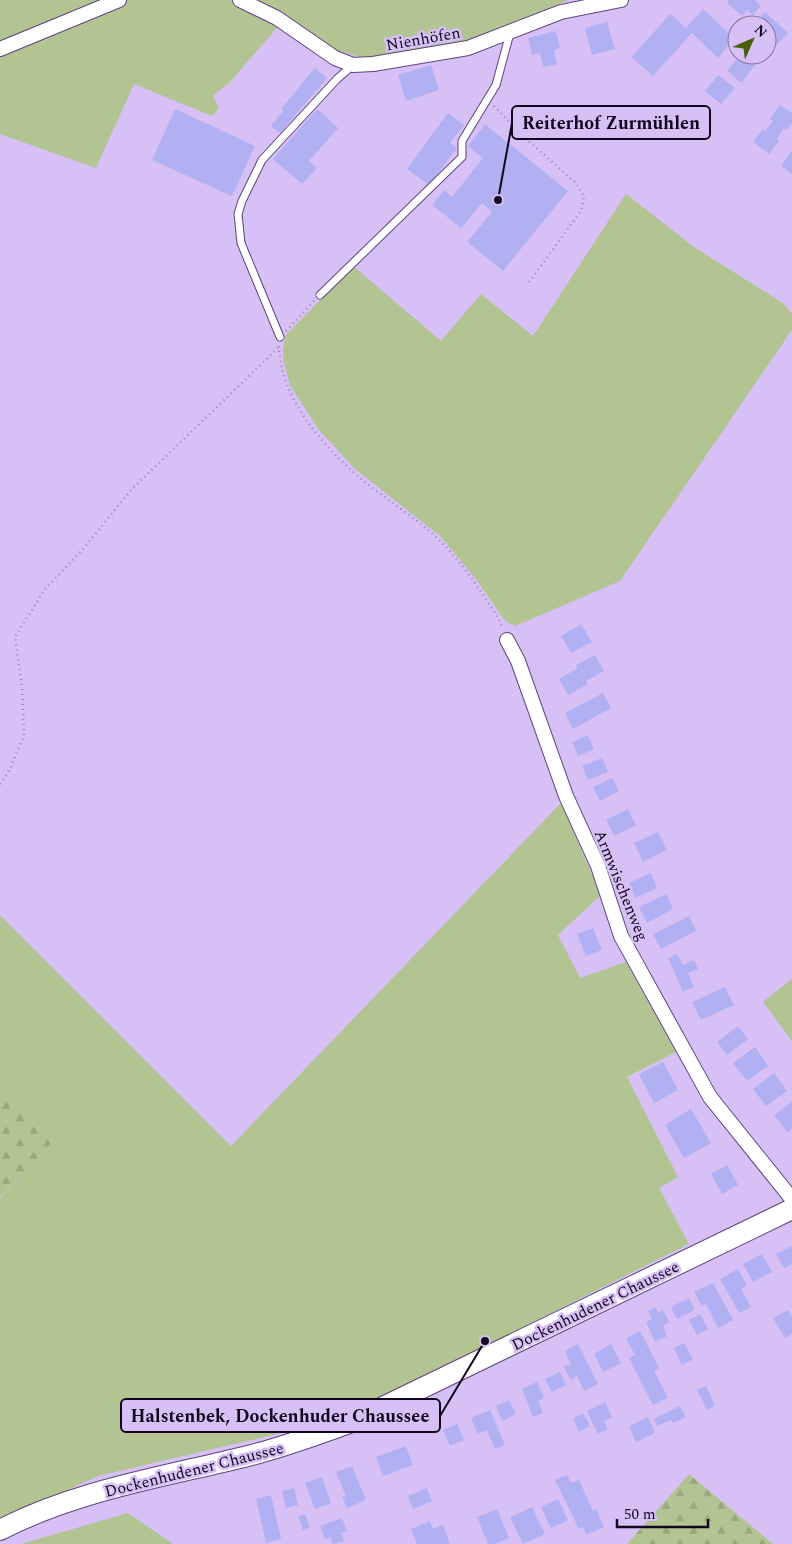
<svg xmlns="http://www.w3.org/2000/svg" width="792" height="1544" viewBox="0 0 792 1544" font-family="Spectral,serif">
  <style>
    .grass { fill: #b2c492 }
    .forest { fill: url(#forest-firs) }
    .building { fill: #b1b0f3 }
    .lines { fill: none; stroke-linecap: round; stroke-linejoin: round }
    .lane-casing { stroke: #5e437e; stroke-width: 9 }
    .street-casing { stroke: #5e437e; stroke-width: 16 }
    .secondary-casing { stroke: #5e437e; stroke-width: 22 }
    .path { stroke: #9a86b3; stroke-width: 2.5; stroke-dasharray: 1 4; stroke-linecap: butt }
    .lane { stroke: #fff; stroke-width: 7 }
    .street { stroke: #fff; stroke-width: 14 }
    .secondary { stroke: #fff; stroke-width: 20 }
    .labels { text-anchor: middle; stroke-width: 5; stroke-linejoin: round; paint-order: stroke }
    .street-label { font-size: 16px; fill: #11061d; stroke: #d7c0f6 }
    .leader { fill: none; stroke: #11061d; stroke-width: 2 }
    .callout-dot { fill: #11061d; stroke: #d7c0f6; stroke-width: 2 }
    .callout { fill: #d7c0f6; stroke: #11061d; stroke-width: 2 }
    .callout-label { font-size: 18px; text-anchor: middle; font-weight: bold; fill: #11061d }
  </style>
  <defs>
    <pattern id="forest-firs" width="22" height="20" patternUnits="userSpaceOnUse" patternTransform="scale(1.25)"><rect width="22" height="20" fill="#b2c492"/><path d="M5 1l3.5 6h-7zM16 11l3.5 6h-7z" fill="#98a77d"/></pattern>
  </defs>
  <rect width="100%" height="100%" fill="#d7c0f6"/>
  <g class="grass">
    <path d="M0 0H569L466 41 377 62 326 47 282 22 230 82 213 96 219 108 212 116 134 84 96 168 0 134Z"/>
    <path d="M626 194 694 247 784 304 792 314V330L620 581 515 626 505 621 476 579 440 536 355 469 318 429 290 385 284 363 283 350 285 336 353 266 441 341 481 294 533 336Z"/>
    <path d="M561 803 601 895 558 935 580 978 626 962 676 1052 627 1077 678 1177 659 1188 689 1244 337 1420 98 1476 0 1521V1198L52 1143 0 1092V915L231 1146Z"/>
    <path d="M792 979V1041L763 1002Z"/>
    <path d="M128 1513 173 1544H21Z"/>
  </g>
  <g class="forest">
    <path d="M0 1092 52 1143 0 1197Z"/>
    <path d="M689 1474 773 1544H627Z"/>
  </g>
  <g class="building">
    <path d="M729 0H755L761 6 753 15 747 10 742 16 727 3Z"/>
    <path d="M703 9 734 38 718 58 692 33 653 76 632 57 670 14 686 28Z"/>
    <path d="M765 12 788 33 764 58 761 55H767V25H753Z"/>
    <path d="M607 22 615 49 592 55 585 28Z"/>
    <path d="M556 31 560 48 554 50 557 64 543 67 540 53 532 55 528 38Z"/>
    <path d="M740 55H745L756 64 741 83 727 71Z"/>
    <path d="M431 65 439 90 406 101 398 75Z"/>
    <path d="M315 68 327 78 280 133 271 126 283 111 281 109Z"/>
    <path d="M718 75 735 88 721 104 705 91Z"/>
    <path d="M780 105 792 113V123L787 130 784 128 777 139 779 141 769 154 753 142 763 129 765 131 773 121 770 119Z"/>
    <path d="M175 109 255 146 232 196 152 160Z"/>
    <path d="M317 109 338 128 309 161 317 168 302 184 273 159Z"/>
    <path d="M448 113 464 125 450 143 457 148 429 185 407 169Z"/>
    <path d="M485 124 568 191 503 271 467 242 492 212 482 203 461 228 432 205 444 190 452 197 483 158 468 146Z"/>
    <path d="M792 151V174L781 166Z"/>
    <path d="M581 624 592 642 571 653 561 636Z"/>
    <path d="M595 655 604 671 586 681 588 684 568 695 559 679 578 668 576 665Z"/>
    <path d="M603 693 611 708 573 729 565 713Z"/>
    <path d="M588 735 594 749 578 756 572 742Z"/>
    <path d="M602 758 608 772 588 780 582 766Z"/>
    <path d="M612 778 619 791 600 801 593 787Z"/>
    <path d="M628 809 636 825 614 836 606 820Z"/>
    <path d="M658 832 667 850 643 862 634 843Z"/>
    <path d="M651 873 657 888 635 898 629 883Z"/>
    <path d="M666 894 673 909 647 923 639 907Z"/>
    <path d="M689 916 696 931 661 949 653 934Z"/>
    <path d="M593 928 602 950 586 956 577 934Z"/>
    <path d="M677 954 683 965 694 960 698 969 688 973 694 987 683 992 668 958Z"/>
    <path d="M725 987 734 1005 701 1020 692 1002Z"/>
    <path d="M738 1026 748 1039 727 1055 717 1042Z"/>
    <path d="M755 1047 768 1066 747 1081 733 1063Z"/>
    <path d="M663 1062 678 1090 654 1103 639 1074Z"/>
    <path d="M774 1073 787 1091 766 1106 753 1089Z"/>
    <path d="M792 1102V1129L787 1132 774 1115Z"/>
    <path d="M691 1109 711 1143 684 1158 665 1125Z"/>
    <path d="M727 1165 738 1185 722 1194 711 1174Z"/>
    <path d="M792 1246V1264L784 1268 776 1254Z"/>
    <path d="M762 1254 772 1272 753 1282 743 1264Z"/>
    <path d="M738 1269 747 1285 741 1289 751 1307 739 1313 720 1279Z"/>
    <path d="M713 1283 733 1320 718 1328 706 1304 702 1306 694 1292Z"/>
    <path d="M689 1298 695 1310 677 1319 671 1307Z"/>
    <path d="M655 1307 658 1312 663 1310 669 1322 663 1326 667 1336 655 1342 646 1322 652 1319 648 1311Z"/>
    <path d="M788 1310 792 1317V1334L785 1338 773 1318Z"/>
    <path d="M700 1314 708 1329 697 1335 689 1320Z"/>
    <path d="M640 1331 659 1368 654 1371 668 1398 653 1405 629 1358 635 1355 626 1338Z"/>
    <path d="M684 1343 693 1359 682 1365 674 1348Z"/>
    <path d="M578 1344 598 1384 584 1391 577 1376 571 1380 564 1367 571 1364 565 1351Z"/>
    <path d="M611 1344 621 1363 603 1372 594 1354Z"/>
    <path d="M560 1372 566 1385 552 1392 545 1379Z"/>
    <path d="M537 1382 544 1398 538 1401 543 1413 533 1417 522 1389Z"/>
    <path d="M706 1386 715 1406 707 1410 697 1390Z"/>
    <path d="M509 1400 516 1414 502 1421 496 1406Z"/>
    <path d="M605 1402 612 1417 604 1421 608 1429 598 1434 587 1411Z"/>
    <path d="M680 1406 686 1417 673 1423 671 1420 657 1426 654 1419Z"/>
    <path d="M490 1410 505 1445 495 1449 487 1430 478 1434 471 1418Z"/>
    <path d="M583 1413 590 1426 579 1432 573 1418Z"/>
    <path d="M648 1417 655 1433 636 1442 629 1426Z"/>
    <path d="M457 1424 464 1440 450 1446 443 1430Z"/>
    <path d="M406 1446 413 1465 383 1476 376 1457Z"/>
    <path d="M352 1466 366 1500 347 1508 342 1497 346 1496 336 1472Z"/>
    <path d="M567 1475 571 1483 579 1480 593 1511 596 1509 604 1527 586 1535 583 1527 579 1529 555 1480Z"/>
    <path d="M322 1477 331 1503 315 1509 305 1483Z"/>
    <path d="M294 1488 298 1505 286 1508 282 1491Z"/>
    <path d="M427 1488 432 1501 413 1509 408 1496Z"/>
    <path d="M271 1495 281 1539 266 1543 256 1499Z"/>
    <path d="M558 1499 568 1520 551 1528 541 1507Z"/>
    <path d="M532 1507 545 1534 523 1544 510 1517Z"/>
    <path d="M497 1509 509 1538 495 1544H488L477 1517Z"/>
    <path d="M305 1514 310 1527 303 1530 298 1516Z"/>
    <path d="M342 1518 347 1531 341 1533 344 1541 333 1544 330 1537 325 1539 320 1526Z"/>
    <path d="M430 1521 433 1529 443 1525 450 1544H417L411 1529Z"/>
  </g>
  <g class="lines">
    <g class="lane-casing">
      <g id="lane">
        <path d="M320 295 462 157V141L496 85 510 33"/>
        <path d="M280 337 241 243 238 214 242 201 262 160 337 79 353 65"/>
      </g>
    </g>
    <g class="street-casing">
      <g id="street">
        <path d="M240 0 277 18 335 58 353 65 373 64 468 48 561 12 621 0"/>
        <path d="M0 49 119 0"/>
        <path d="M507 640 518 661 566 796 598 866 621 936 710 1097 792 1199"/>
      </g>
    </g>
    <g class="secondary-casing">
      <path id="secondary" d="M0 1530C75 1491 162 1477 244 1457 281 1448 317 1435 352 1422L792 1209"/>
    </g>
    <g class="path">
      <path d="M494 106 524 137 576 183 584 196 581 211 527 285"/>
      <path d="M286 331 315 300"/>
      <path d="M279 346C280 395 318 440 352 471 379 495 410 513 436 537 454 554 471 576 484 596 491 607 499 617 503 629"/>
      <path d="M0 784 8 773 24 736 22 688 15 637 45 589 84 548 131 490 279 347"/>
    </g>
    <use href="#lane" class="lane"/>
    <use href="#street" class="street"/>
    <use href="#secondary" class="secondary"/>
  </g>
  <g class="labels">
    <g class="street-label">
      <text transform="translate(423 38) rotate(-10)" y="6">Nienhöfen</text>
      <text transform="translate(622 885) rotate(68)" y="6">Armwischenweg</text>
      <text transform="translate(595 1305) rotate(-26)" y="6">Dockenhudener Chaussee</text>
      <text transform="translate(194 1469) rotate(-14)" y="6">Dockenhudener Chaussee</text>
    </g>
  </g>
  <path class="leader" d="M498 200L512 123M485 1341L440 1416"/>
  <g class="callout-dot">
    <circle cx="498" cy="200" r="5"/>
    <circle cx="485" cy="1341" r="5"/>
  </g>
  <g class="callout">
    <rect x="512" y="106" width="198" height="33" rx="5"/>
    <rect x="121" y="1399" width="319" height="33" rx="5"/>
  </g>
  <g class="callout-label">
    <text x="611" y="129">Reiterhof Zurmühlen</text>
    <text x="280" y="1422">Halstenbek, Dockenhuder Chaussee</text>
  </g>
  <g transform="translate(752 40) rotate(45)"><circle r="24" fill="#d7c0f6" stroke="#88769f"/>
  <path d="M0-4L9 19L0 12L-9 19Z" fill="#49600a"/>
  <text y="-8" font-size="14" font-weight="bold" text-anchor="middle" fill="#11061d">N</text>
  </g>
  <path d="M617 1519v8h91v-8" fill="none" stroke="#11061d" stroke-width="2.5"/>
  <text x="624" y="1519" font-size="15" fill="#11061d" stroke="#d7c0f6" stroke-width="4" paint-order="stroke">50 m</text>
</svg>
